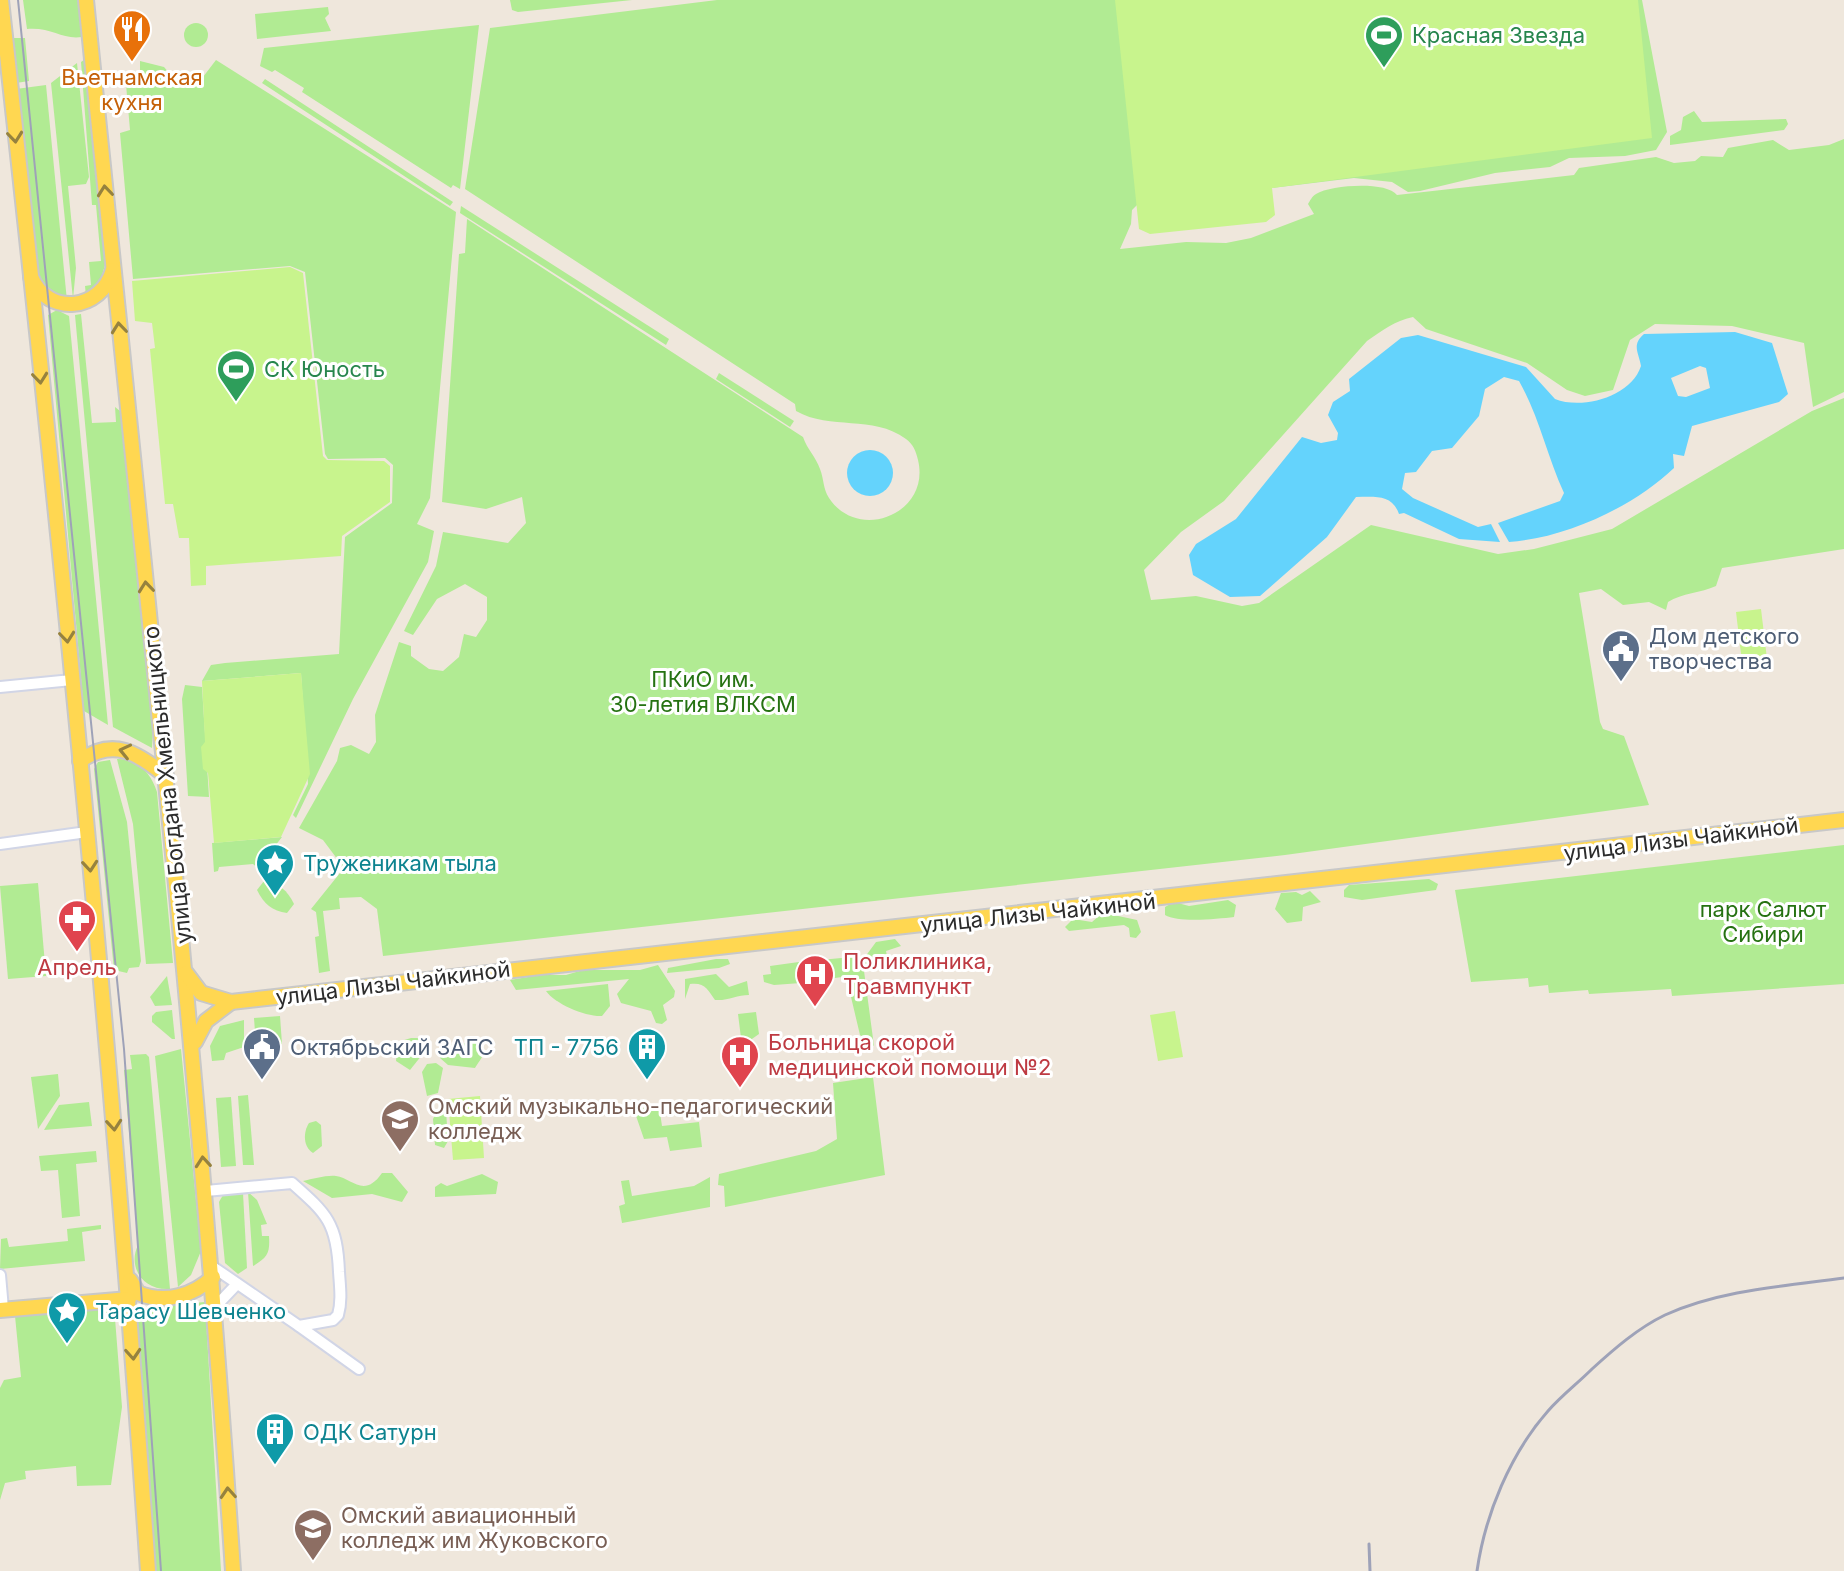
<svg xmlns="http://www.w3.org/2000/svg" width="1844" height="1571" viewBox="0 0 1844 1571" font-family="Inter,sans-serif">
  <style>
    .green { fill: #b1eb93 }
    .pitch { fill: #c8f48d }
    .water { fill: #64d3fc; fill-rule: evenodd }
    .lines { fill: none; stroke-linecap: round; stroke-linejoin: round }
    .minor-casing { stroke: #d1d5e6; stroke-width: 14 }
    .major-casing { stroke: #c8c8c8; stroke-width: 18 }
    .minor { stroke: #fff; stroke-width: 10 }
    .major { stroke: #ffd751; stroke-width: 14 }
    .tram { stroke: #9ea2b8; stroke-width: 2 }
    .rail { stroke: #9ea2b8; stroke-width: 3 }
    .oneway { stroke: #96823e }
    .labels { text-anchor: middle; stroke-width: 6; stroke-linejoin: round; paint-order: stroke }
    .leisure-label { font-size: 22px; fill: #27864d; stroke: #fff; text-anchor: start }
    .food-label { font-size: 22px; fill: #c56008; stroke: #fff }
    .service-label { font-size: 22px; fill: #4e5e75; stroke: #fff; text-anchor: start }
    .park-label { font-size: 22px; fill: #267212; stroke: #fff }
    .street-label { font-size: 22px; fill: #2c2c2c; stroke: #fff }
    .culture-label { font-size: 22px; fill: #0d838f; stroke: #fff; text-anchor: start }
    .health-label { font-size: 22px; fill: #be3a42; stroke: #fff; text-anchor: start }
    .education-label { font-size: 22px; fill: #785e54; stroke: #fff; text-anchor: start }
  </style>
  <rect width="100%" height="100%" fill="#efe7dc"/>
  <g class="green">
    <path d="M23 0H78L82 37C62 40 52 27 27 29Z"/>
    <path d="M510 0H632L518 12 512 10Z"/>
    <path d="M717 0H1127L1143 199 1132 210 1131 224 1120 249 1186 242 1226 243 1251 238 1314 214 1308 204C1310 201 1312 196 1316 194 1331 185 1386 181 1397 195L1574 175 1579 168 1656 157 1674 163 1695 161 1701 156 1723 157 1728 148 1773 140 1789 150 1829 145 1844 139V392L1813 407 1804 343 1732 326 1655 324 1630 340 1613 390 1585 396 1567 390 1527 363 1426 329 1413 317C1394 321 1383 330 1367 341L1224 501 1181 532 1144 570 1151 600 1196 596 1242 606 1259 603 1371 525 1498 554 1534 549 1612 529 1812 411 1844 398V549L1722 568 1716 586C1701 593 1682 593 1668 602L1666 610 1649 602 1623 605 1601 589 1579 593 1600 722 1603 729 1624 736 1649 805 1285 855 383 956 377 909 361 897 339 898 340 909 323 911 330 971 319 973 315 937 319 936 316 912 311 909 344 868 323 840 299 828 337 761 340 748 351 745 369 754 376 742 375 715 399 642 411 646V656L429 669 443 671 459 657 464 634 476 637 487 620V597L465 584 437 599 413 635 404 631 436 566 443 532 508 543 526 523 522 497 486 509 442 502 459 254 465 253 467 219 803 437C807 449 816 457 820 469 824 479 823 489 829 498 859 543 931 513 918 460 916 451 913 444 906 439 872 414 831 431 796 411L795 404 465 189 490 28Z"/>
    <path d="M1617 0H1642L1667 132 1656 150 1625 156 1569 158 1550 167 1495 173 1420 191 1408 192 1392 182 1354 178 1272 188Z"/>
    <path d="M328 7 329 14 325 18 331 31 257 39 255 14Z"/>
    <circle cx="196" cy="35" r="12"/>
    <path d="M479 25 460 189 453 185 451 188 302 92 304 88 275 70 272 72 260 66 264 48Z"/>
    <path d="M11 38H25L29 81 16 83Z"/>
    <path d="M84 60 105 265 99 286 86 296 85 286 91 285 89 262 101 261 96 205H92L81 62Z"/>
    <path d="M216 60 456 212 430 498 417 524 434 531 428 562 353 699 296 818 293 815 308 784 301 673 202 681 211 665 225 663 339 654 345 537 392 503 393 465 385 458 328 459 325 454 305 272 290 266 133 279 120 133 130 130 125 73 140 71V61L164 67 177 82 197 84V76L203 77Z"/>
    <path d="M77 63 89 177 86 184 68 186 76 268 73 299 51 83Z"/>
    <path d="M265 79 453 202 450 206 262 83Z"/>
    <path d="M46 85 67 301 52 296 38 284 16 89Z"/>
    <path d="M1694 111 1702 122 1786 119 1788 124 1784 130 1670 145V136L1681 130 1683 117Z"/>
    <path d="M461 206 669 339 666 345 460 213Z"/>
    <path d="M57 310 69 316 108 725 84 711 48 315Z"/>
    <path d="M81 314 92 423 116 422 115 407 120 411 153 729 152 748 113 727 75 315Z"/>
    <path d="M719 373 794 421 790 427 716 379Z"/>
    <path d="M185 685 202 687 209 797 188 796 182 699Z"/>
    <path d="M117 759C138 759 151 773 157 792L173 963 146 964 133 824Z"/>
    <path d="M110 760 127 822 141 961 139 967 129 968 127 973 114 970 94 769 98 762Z"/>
    <path d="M282 837 275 846 272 844 258 868 253 864 219 867 218 871 214 872 212 843Z"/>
    <path d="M1844 845V984L1672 996 1671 989 1589 994 1588 990 1549 993 1548 985 1529 987 1528 978 1471 982 1455 890Z"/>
    <path d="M1429 879 1438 884 1436 890 1362 900 1344 897V890L1349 885Z"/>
    <path d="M264 881C280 884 287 890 294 904L287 913C272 911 264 904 257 890Z"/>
    <path d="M38 883 46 976 8 979 0 886Z"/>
    <path d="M1310 891 1321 902 1303 907 1302 921 1287 923 1275 909 1281 893 1296 892 1302 895Z"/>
    <path d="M1228 900 1236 905 1234 917C1217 919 1178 923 1165 915V907L1174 902 1189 906Z"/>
    <path d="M1109 914 1137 920 1141 932 1136 938 1130 937 1129 928 1124 925 1069 931 1065 927 1073 919 1092 922 1100 915Z"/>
    <path d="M895 939 901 946 886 951 888 961 878 960 870 970 866 969 865 957 876 942Z"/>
    <path d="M862 956 874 1046 860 1035 847 980 842 977 821 980 818 970 811 971 810 961Z"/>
    <path d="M716 959H728L730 964 719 968 667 973 668 968Z"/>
    <path d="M806 961 807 971 800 973 801 983 774 985 764 982 763 975 771 974 770 966Z"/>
    <path d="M658 965 675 991 674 997 663 1005 667 1020 662 1024 656 1023 651 1011 621 1003 617 994 629 979 516 990 510 980 540 975H566L583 970H640Z"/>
    <path d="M716 974 729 987 747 981 749 995C737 995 728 1001 715 1000 708 990 705 982 690 984L685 999V979Z"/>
    <path d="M167 976 172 1005 155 1006 150 997Z"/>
    <path d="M608 984 610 1006 602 1016C586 1017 555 1004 546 991Z"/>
    <path d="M172 1010 175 1039H172L152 1022V1016L156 1012Z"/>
    <path d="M756 1012 759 1034 742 1046 738 1014Z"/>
    <path d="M280 1016 282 1044 256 1046 254 1018Z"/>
    <path d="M244 1020V1047L226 1053 224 1060 212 1061 210 1046 220 1026Z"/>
    <path d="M411 1038H424L427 1041 426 1050 410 1070 396 1061 398 1042Z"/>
    <path d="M470 1039 481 1042C488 1053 481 1058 475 1068L448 1065 440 1058V1044L462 1045Z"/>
    <path d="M181 1049 201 1251 191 1275 178 1287 155 1056Z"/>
    <path d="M146 1054 149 1057 170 1289C144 1291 127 1268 138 1245L124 1070 132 1069 130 1055Z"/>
    <path d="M436 1063 443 1068 438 1093 427 1096 422 1072 427 1064Z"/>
    <path d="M58 1074 60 1096 38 1129 31 1077Z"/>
    <path d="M873 1077 885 1175 725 1207 724 1186 718 1185 719 1174 816 1151 837 1139 833 1083Z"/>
    <path d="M248 1095 254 1165H243L238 1096Z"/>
    <path d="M231 1097 236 1166 221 1167 216 1098Z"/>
    <path d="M89 1102 92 1126 44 1130 59 1105Z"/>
    <path d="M659 1106 662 1126 699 1122 702 1147 670 1151 667 1137 644 1139 635 1113 639 1109Z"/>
    <path d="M446 1110 448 1141 444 1148 435 1145 433 1119 437 1111Z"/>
    <path d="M316 1121 321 1125 322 1146 313 1153C303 1147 303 1132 309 1123Z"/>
    <path d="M96 1151 97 1162 76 1164 80 1216 62 1218 58 1170 41 1171 39 1156Z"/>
    <path d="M382 1173H392L408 1192 402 1202 372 1194 332 1198 303 1181C313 1179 326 1175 336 1176 352 1178 364 1199 382 1173Z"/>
    <path d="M482 1174 498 1182 496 1194 435 1197V1187L441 1183 447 1186Z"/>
    <path d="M710 1177V1207L622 1223 619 1206 625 1204 621 1181 629 1180 632 1196 694 1186Z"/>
    <path d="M248 1192 257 1200 267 1224 261 1225 262 1236H269C270 1253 268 1257 253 1266Z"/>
    <path d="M243 1193 247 1268 238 1274 225 1263 219 1202 223 1195Z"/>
    <path d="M101 1225V1229L82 1232 85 1261 0 1269 1 1239 7 1238 9 1247 68 1241 67 1229Z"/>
    <path d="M205 1302 221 1571H154L136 1314 147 1307Z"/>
    <path d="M114 1306 122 1407 111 1485 77 1486 76 1466 25 1471 26 1479 5 1483 0 1500V1388L4 1380 21 1377 15 1316Z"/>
  </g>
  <g class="pitch">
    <path d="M1115 0H1638L1652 138 1272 188 1275 215 1266 222 1150 234 1139 229Z"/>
    <path d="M290 267 303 273 323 456 327 460 384 461 390 466V502L342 536 341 556 206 566V585L191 586 189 538H179L173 504H165L150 349 155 348 152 323 135 321 132 281Z"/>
    <path d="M1761 609 1767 659 1742 662 1736 612Z"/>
    <path d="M301 673 310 774 281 837 214 843 208 773 203 769 201 747 205 742 202 681Z"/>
    <path d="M1175 1011 1183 1057 1158 1061 1150 1015Z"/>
    <path d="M480 1096 484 1158 453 1160 448 1099Z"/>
  </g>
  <g class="water">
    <path d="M1735 332 1772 343 1788 394 1779 402 1692 426 1684 456 1673 454 1674 468C1633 507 1566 538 1509 542L1498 523 1560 501 1564 493C1547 456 1539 416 1519 381L1504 377 1485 389 1479 416 1452 448 1432 451 1416 472 1405 473 1402 489 1413 498 1478 527 1491 524 1500 542 1459 539 1404 513 1399 514C1392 494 1375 497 1356 497L1327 537 1260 596 1230 597 1193 575 1189 555 1196 544 1236 519 1302 437 1321 443 1337 440 1338 433 1328 415 1333 402 1350 391 1349 379 1401 338 1418 335 1526 367 1555 399C1582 410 1631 397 1641 366 1639 353 1631 345 1644 334ZM1700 366 1706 368 1710 388 1686 397 1678 396 1671 378Z"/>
    <circle cx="870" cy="473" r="23"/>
  </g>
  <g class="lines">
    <g class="minor-casing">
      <g id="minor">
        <path d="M0 687 72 680"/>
        <path d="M0 844 87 832"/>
        <path d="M206 1191 292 1183C327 1214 337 1223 339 1272 340 1287 342 1301 338 1315L333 1320 299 1326 213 1267"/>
        <path d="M0 1275 3 1309"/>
        <path d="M215 1307 237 1284"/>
        <path d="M299 1326 359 1369"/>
      </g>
    </g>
    <g class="major-casing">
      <g id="major">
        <path d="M1 0C59 523 112 1046 148 1571"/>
        <path d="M86 0C139 523 198 1046 233 1571"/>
        <path d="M31 277C48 317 101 311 113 270"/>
        <path d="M80 761C113 737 138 753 166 776"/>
        <path d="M186 973 201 993 231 1002 1844 820"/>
        <path d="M195 1042 206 1021 231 1002"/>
        <path d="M130 1280 138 1293C165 1304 193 1296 213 1277"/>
        <path d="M0 1310 129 1299"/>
      </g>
    </g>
    <use href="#minor" class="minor"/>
    <use href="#major" class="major"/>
    <path class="tram" d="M18 0 124 1049 161 1571"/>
    <g class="rail">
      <path d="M1369 1544 1370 1571"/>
      <path d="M1477 1571C1485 1515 1510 1454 1548 1411 1561 1396 1578 1383 1592 1369 1614 1349 1638 1328 1665 1315 1720 1290 1785 1286 1844 1278"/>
    </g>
  </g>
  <defs><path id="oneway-chevron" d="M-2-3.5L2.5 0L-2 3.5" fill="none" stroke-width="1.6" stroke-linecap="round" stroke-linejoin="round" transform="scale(2)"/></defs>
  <g class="oneway">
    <use href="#oneway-chevron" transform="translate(15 137) rotate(84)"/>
    <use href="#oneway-chevron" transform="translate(105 191) rotate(-96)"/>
    <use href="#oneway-chevron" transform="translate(119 328) rotate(-96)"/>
    <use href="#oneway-chevron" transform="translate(40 378) rotate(84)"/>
    <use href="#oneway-chevron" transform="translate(146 587) rotate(-96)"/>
    <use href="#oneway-chevron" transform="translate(67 637) rotate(84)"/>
    <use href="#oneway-chevron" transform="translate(125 751) rotate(-167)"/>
    <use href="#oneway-chevron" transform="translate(90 866) rotate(85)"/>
    <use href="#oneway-chevron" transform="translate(114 1125) rotate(85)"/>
    <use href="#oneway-chevron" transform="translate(203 1162) rotate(-95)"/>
    <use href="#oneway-chevron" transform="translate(133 1354) rotate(86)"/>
    <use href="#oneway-chevron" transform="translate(228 1493) rotate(-94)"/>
  </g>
  <defs>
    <g id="restaurant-pin" transform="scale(2)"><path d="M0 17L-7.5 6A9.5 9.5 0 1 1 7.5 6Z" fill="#e8710a" stroke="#fff"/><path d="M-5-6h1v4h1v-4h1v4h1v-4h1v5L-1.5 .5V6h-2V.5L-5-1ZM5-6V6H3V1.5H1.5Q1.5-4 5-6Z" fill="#fff"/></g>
    <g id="stadium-pin" transform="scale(2)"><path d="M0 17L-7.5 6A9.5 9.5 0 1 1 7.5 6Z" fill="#2e9e5b" stroke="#fff"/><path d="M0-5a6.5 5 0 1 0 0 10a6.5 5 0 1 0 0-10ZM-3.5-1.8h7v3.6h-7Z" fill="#fff"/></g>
    <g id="civic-pin" transform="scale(2)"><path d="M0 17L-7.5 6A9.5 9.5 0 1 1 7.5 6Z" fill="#5c6f8a" stroke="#fff"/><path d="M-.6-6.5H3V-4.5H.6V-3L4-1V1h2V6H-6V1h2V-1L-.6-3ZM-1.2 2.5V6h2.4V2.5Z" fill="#fff"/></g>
    <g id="sight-pin" transform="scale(2)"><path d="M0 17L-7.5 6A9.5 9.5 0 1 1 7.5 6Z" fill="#0f9aa8" stroke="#fff"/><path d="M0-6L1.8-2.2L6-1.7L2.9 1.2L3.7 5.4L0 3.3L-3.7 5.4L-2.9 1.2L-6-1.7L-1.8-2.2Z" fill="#fff"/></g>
    <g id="pharmacy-pin" transform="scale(2)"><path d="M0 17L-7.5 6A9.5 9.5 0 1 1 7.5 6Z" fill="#e0444e" stroke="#fff"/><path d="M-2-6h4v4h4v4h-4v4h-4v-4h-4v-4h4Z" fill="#fff"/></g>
    <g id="hospital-pin" transform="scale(2)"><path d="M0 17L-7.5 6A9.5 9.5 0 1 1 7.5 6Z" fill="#e0444e" stroke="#fff"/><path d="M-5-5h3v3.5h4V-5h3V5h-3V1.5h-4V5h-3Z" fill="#fff"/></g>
    <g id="building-pin" transform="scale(2)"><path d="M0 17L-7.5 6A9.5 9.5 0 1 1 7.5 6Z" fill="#0f9aa8" stroke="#fff"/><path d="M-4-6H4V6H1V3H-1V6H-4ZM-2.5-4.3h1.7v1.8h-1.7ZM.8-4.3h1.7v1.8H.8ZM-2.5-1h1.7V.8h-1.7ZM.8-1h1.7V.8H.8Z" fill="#fff"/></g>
    <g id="university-pin" transform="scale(2)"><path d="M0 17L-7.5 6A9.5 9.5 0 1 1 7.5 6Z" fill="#8d6e63" stroke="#fff"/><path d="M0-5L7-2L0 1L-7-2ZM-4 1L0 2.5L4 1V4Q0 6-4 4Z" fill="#fff"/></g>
  </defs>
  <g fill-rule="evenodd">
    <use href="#restaurant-pin" x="132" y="29"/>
    <use href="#stadium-pin" x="1384" y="35"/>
    <use href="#stadium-pin" x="236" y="369"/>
    <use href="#civic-pin" x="1621" y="649"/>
    <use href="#sight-pin" x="275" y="863"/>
    <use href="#pharmacy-pin" x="77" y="919"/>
    <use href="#hospital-pin" x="815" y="974"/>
    <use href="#civic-pin" x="262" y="1047"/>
    <use href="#building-pin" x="647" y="1047"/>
    <use href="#hospital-pin" x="740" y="1055"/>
    <use href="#university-pin" x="400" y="1119"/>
    <use href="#sight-pin" x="67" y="1311"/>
    <use href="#building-pin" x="275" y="1432"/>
    <use href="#university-pin" x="313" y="1528"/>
  </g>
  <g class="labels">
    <g class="leisure-label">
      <text x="1412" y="43">Красная Звезда</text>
      <text x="264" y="377">СК Юность</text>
    </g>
    <g class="food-label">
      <text x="132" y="85">Вьетнамская<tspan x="132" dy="25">кухня</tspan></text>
    </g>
    <g class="service-label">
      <text x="1649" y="644">Дом детского<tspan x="1649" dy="25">творчества</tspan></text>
      <text x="290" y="1055">Октябрьский ЗАГС</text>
    </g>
    <g class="park-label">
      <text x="703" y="687">ПКиО им.<tspan x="703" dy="25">30-летия ВЛКСМ</tspan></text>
      <text x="1763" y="917">парк Салют<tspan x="1763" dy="25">Сибири</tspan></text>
    </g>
    <g class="street-label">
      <text transform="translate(167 785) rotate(-96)" y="8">улица Богдана Хмельницкого</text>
      <text transform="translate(1681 839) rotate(-7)" y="8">улица Лизы Чайкиной</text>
      <text transform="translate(1038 913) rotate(-6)" y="8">улица Лизы Чайкиной</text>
      <text transform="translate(393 983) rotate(-7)" y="8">улица Лизы Чайкиной</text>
    </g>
    <g class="culture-label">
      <text x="303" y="871">Труженикам тыла</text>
      <text x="619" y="1055" text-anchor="end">ТП - 7756</text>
      <text x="95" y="1319">Тарасу Шевченко</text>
      <text x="303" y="1440">ОДК Сатурн</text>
    </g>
    <g class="health-label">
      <text x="843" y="969">Поликлиника,<tspan x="843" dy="25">Травмпункт</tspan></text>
      <text x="77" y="975" text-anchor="middle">Апрель</text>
      <text x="768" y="1050">Больница скорой<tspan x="768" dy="25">медицинской помощи №2</tspan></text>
    </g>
    <g class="education-label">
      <text x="428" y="1114">Омский музыкально-педагогический<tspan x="428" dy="25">колледж</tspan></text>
      <text x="341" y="1523">Омский авиационный<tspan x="341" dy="25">колледж им Жуковского</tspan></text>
    </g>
  </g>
</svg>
